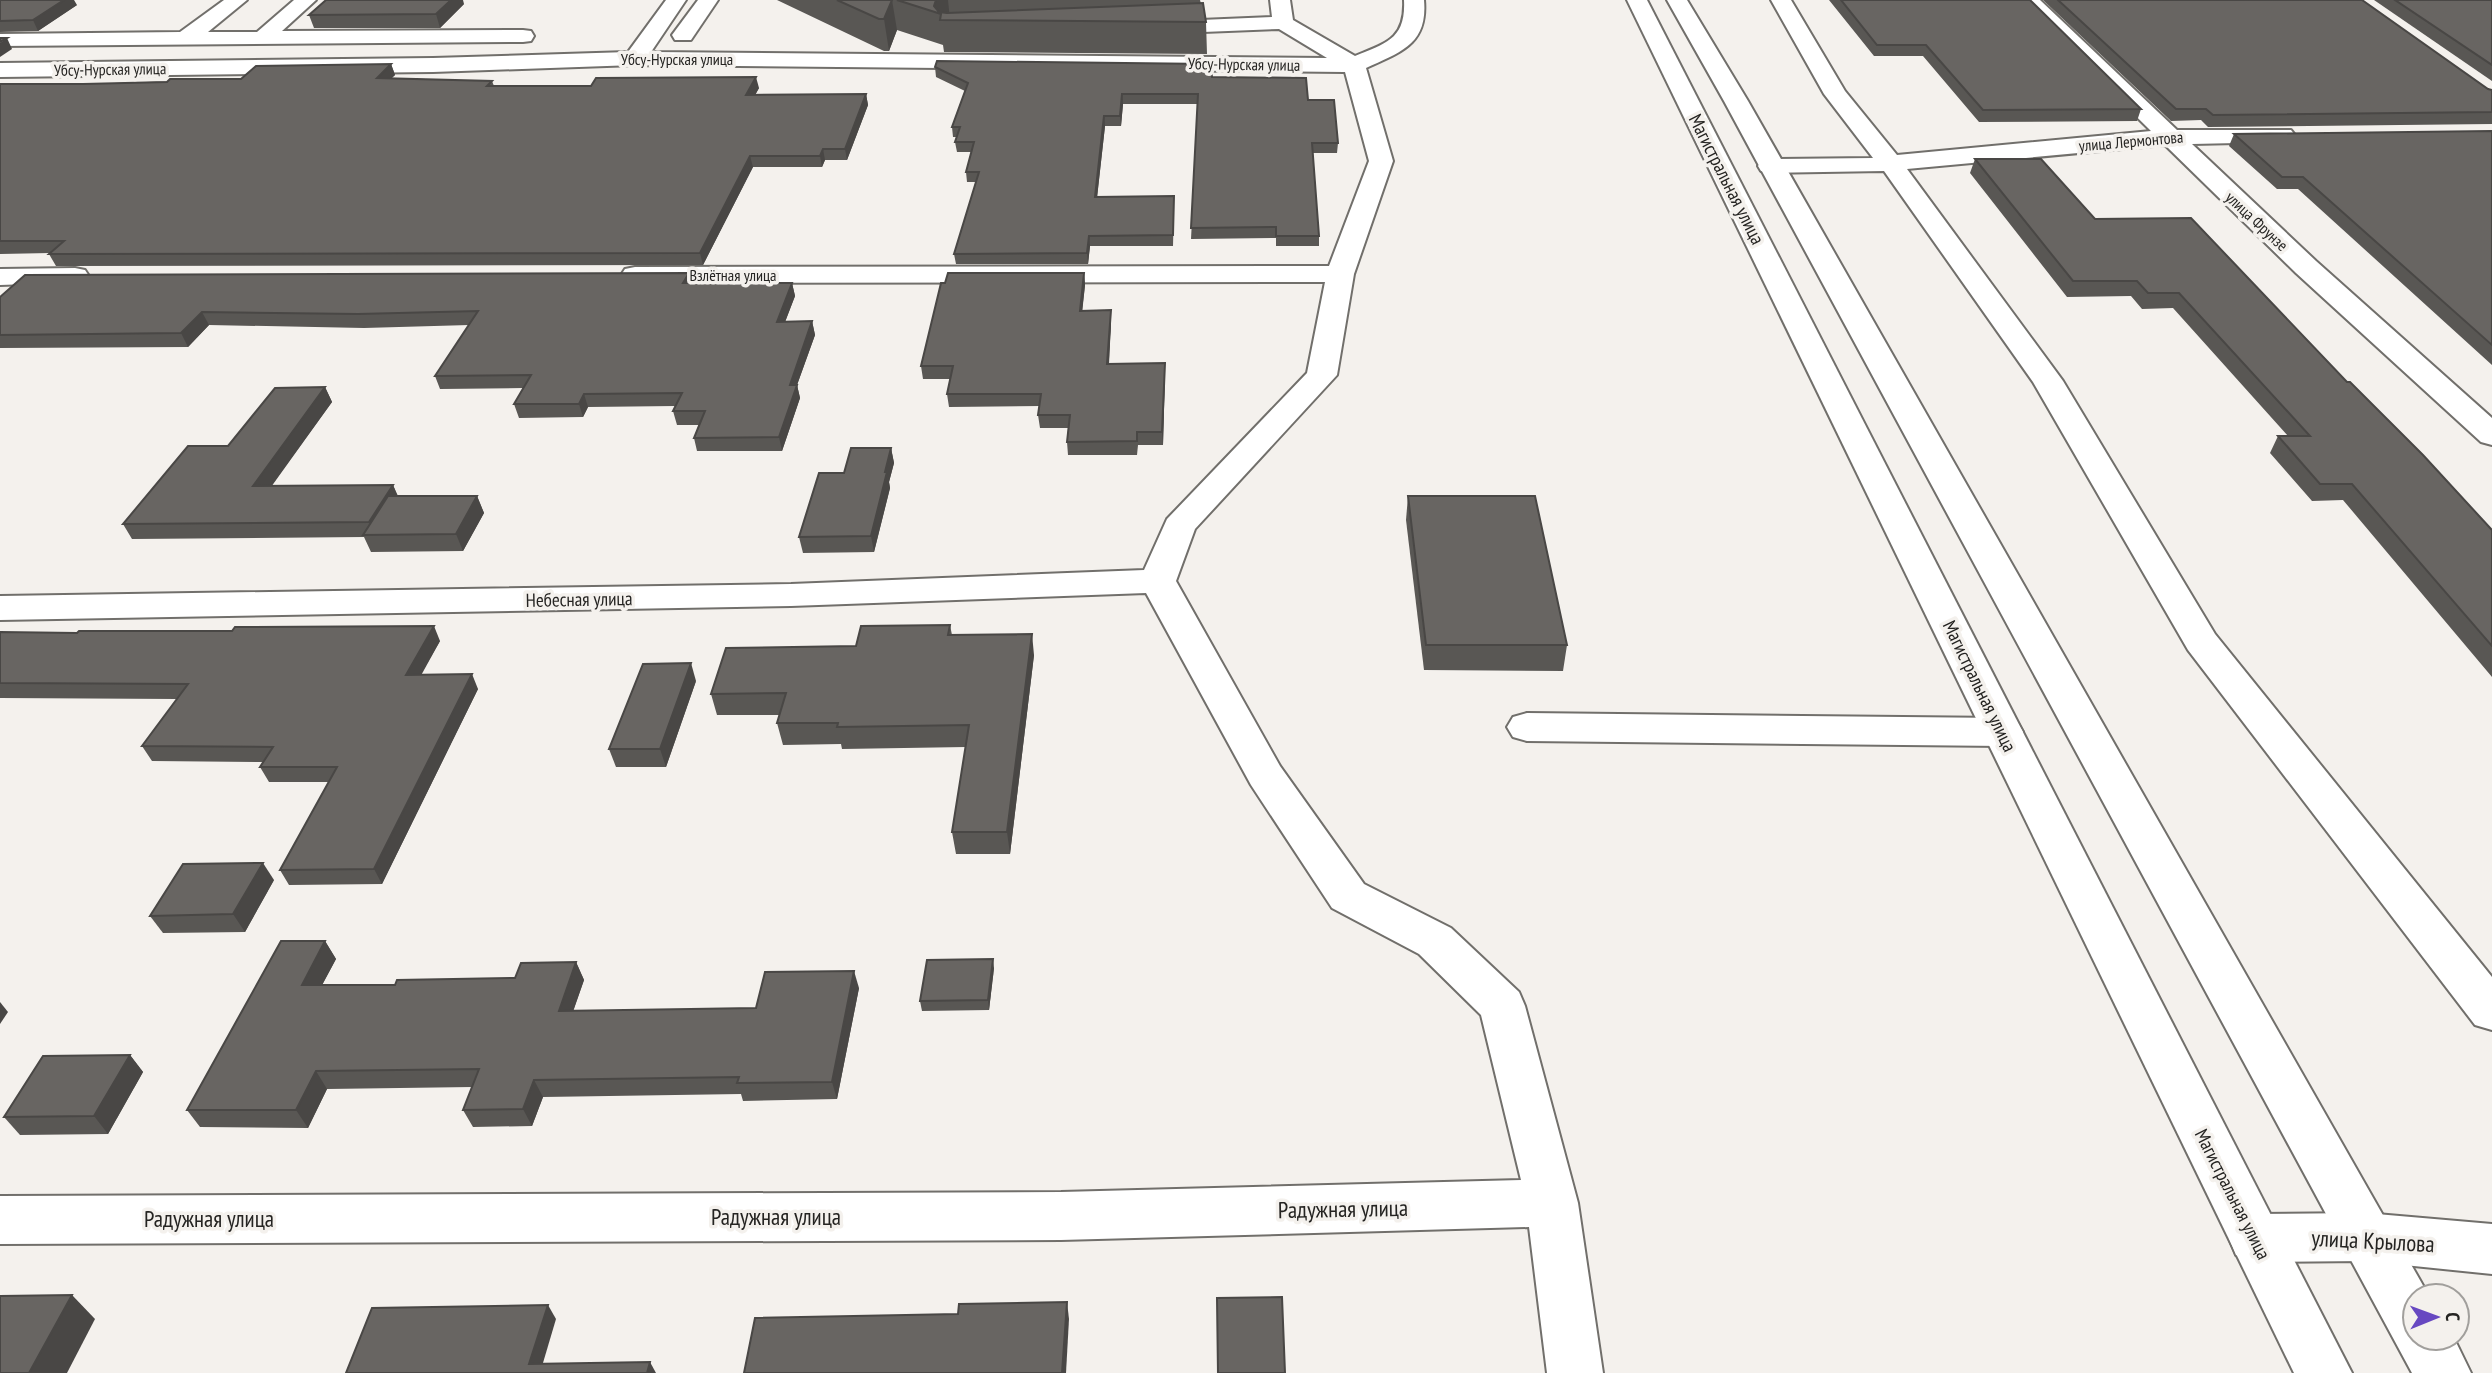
<svg xmlns="http://www.w3.org/2000/svg" width="2492" height="1373" viewBox="0 0 2492 1373" font-family="'PT Sans Narrow',sans-serif">
  <style>
    .lines { fill: none; stroke-linecap: round; stroke-linejoin: round }
    .minor-casing { stroke: #716f6b; stroke-width: 4 }
    .major-casing { stroke: #716f6b; stroke-width: 4 }
    .minor { fill: #fff; fill-rule: evenodd }
    .major { fill: #fff; fill-rule: evenodd }
    .wall { fill: #595754 }
    .shaded-wall { fill: #494745 }
    .building { fill: #686562; stroke: #494745; stroke-width: 2 }
    .labels { text-anchor: middle; stroke-width: 7; stroke-linejoin: round; paint-order: stroke }
    .far-street-label { font-size: 16px; fill: #252422; stroke: #f4f1ed }
    .street-label { font-size: 19px; fill: #252422; stroke: #f4f1ed }
    .near-street-label { font-size: 23px; fill: #252422; stroke: #f4f1ed }
  </style>
  <rect width="100%" height="100%" fill="#f4f1ed"/>
  <g class="lines">
    <g class="minor-casing">
      <g id="minor">
        <path d="M224 0H247L208 32H257L294 0H316L282 31 523 30 531 31 534 36 531 41 523 42 0 46V34L180 32Z"/>
        <path d="M666 0H686L651 52 1327 58 1279 29 1153 34 1145 33 1142 28 1145 23 1153 22 1272 17 1270 0H1290L1293 20 1355 56C1386 43 1406 39 1404 0H1424C1428 44 1401 52 1366 68L1393 161 1354 274 1337 375 1195 529 1176 581 1280 766 1364 884 1451 928 1519 992 1525 1006 1578 1203 1603 1373H1547L1529 1227 1061 1240 0 1244V1196L1061 1192 1521 1180 1481 1015 1419 954 1332 908 1251 785 1146 593 791 606 0 620V596L791 584 1144 570 1167 519 1307 373 1325 282 635 283 625 281 621 275 625 269 635 267 1329 266 1369 161 1345 72 635 65 433 72 0 77V63L433 58 628 52Z"/>
        <path d="M698 0H718L691 40H675L672 35Z"/>
        <path d="M1771 0H1791L1845 91 1897 155 2151 131 2018 0H2040L2177 130H2291L2295 135 2291 140 2283 142 2192 144 2316 261 2492 418V445L2481 442 2296 273 2165 145 1907 169 2063 381 2215 634 2492 977V1030L2475 1025 2188 650 2033 382 1884 171 1770 173 1761 171 1758 166 1761 161 1770 159 1873 158 1824 94Z"/>
        <path d="M75 268 85 270 89 276 85 282 0 285V269Z"/>
        <path d="M1527 713 2003 718 2017 722 2023 732 2017 742 2003 746 1527 741 1513 737 1507 727 1513 717Z"/>
        <path d="M2365 1213 2492 1224V1274L2365 1261 2255 1262 2236 1255 2229 1238 2236 1221 2255 1214Z"/>
      </g>
    </g>
    <g class="major-casing">
      <g id="major">
        <path d="M1627 0H1647L2352 1373H2294Z"/>
        <path d="M1667 0H1687L1748 101 2429 1296H2415V1338H2454L2471 1373H2412L1724 101Z"/>
      </g>
    </g>
    <use href="#minor" class="minor"/>
    <use href="#major" class="major"/>
  </g>
  <g class="wall">
    <path d="M0 0 77 5 38 31 0 32Z"/>
    <path d="M777 0H1200L1206 22 1207 54 944 52 943 45 897 30 889 51H884Z"/>
    <path d="M1829 0H2030L2141 109 2137 121 1979 122 1923 56H1874Z"/>
    <path d="M2043 0H2362L2488 89 2492 90V124L2208 127 2201 120 2171 121Z"/>
    <path d="M2374 0H2492V81Z"/>
    <path d="M464 4 440 28H314L309 15Z"/>
    <path d="M391 64 395 75 391 78 492 81 494 86 759 88 755 95 866 94 868 105 847 160H825L822 167H753L703 265 56 266 49 254 50 253 0 254V84H83L241 79Z"/>
    <path d="M935 67 1212 77 1308 100 1338 143 1337 153H1313L1319 236V246H1276V238L1191 239 1198 104H1123L1121 126H1105L1097 197 1174 206 1173 246H1090L1088 264H956L954 254 976 182H967L966 172 971 152H957L955 142 957 137H953L952 127 965 91 936 77Z"/>
    <path d="M2492 131V365L2298 189H2277L2229 146 2234 134Z"/>
    <path d="M1975 159 2095 219 2347 382 2492 530V677L2343 500 2312 501 2270 453 2278 436H2288L2173 308 2142 309 2131 296 2067 297 1970 173Z"/>
    <path d="M1084 273 1085 285 1082 311 1111 310V323L1109 364 1165 363 1163 445H1138L1137 455H1068L1067 442 1068 428H1040L1038 415 1040 406 949 407 947 394 951 379H923L921 366Z"/>
    <path d="M691 283H792L795 296 785 322 812 321 815 335 797 385 800 398 782 451H697L694 438 699 425H677L673 411 675 406 588 407 583 417 519 418 514 404 523 388 440 389 435 376 469 325 364 328 209 325 188 347 0 348V297Z"/>
    <path d="M325 387 332 402 271 486 393 485 398 496H477L484 513 463 551 371 552 364 537 132 539 123 524 228 446Z"/>
    <path d="M891 448 894 463 889 482 890 488 874 552 803 553 799 537 844 473Z"/>
    <path d="M1408 496 1567 645 1563 671 1424 670 1406 520Z"/>
    <path d="M950 625 952 635 1034 655 1010 854H956L952 832 966 747 842 749 841 744 783 745 777 723 780 715H717L711 694 856 646Z"/>
    <path d="M0 632 440 641 421 674 478 689 382 884 289 885 280 870 329 782H269L260 767 263 762 152 761 142 746 177 699 0 698Z"/>
    <path d="M696 681 666 767H616L609 749Z"/>
    <path d="M274 880 245 932 163 933 150 916Z"/>
    <path d="M325 941 336 959 322 985H395L515 978 576 962 584 980 573 1011 756 1008 859 988 837 1099 743 1101 741 1094 543 1097 532 1126 473 1127 463 1110 472 1087 327 1089 308 1128 200 1127 187 1110Z"/>
    <path d="M994 968 989 1010 922 1011 920 1001Z"/>
    <path d="M130 1055 143 1072 108 1134 20 1135 4 1117Z"/>
  </g>
  <g class="shaded-wall">
    <path d="M64 0H74L77 5 38 31 33 20Z"/>
    <path d="M451 0H463L464 4 440 28 436 14Z"/>
    <path d="M892 0 897 30 889 51 884 19Z"/>
    <path d="M936 0H948L950 20 941 14 934 6Z"/>
    <path d="M7 38 12 49 0 57V43Z"/>
    <path d="M391 64 395 75 381 89 377 78Z"/>
    <path d="M756 77 759 88 749 106 746 95Z"/>
    <path d="M866 94 868 105 847 160 845 149Z"/>
    <path d="M1122 94 1123 104 1121 126 1120 116Z"/>
    <path d="M1104 116 1105 126 1096 207 1095 197Z"/>
    <path d="M823 149 825 160 822 167 820 156Z"/>
    <path d="M750 156 753 167 703 265 700 253Z"/>
    <path d="M1089 236 1090 246 1088 264 1087 253Z"/>
    <path d="M689 273 692 286 683 283Z"/>
    <path d="M1084 273 1085 285 1081 323 1080 311Z"/>
    <path d="M792 283 795 296 780 335 777 322Z"/>
    <path d="M1111 310V323L1108 377 1107 364Z"/>
    <path d="M202 312 209 325 188 347 181 333Z"/>
    <path d="M812 321 815 335 797 385 800 398 782 451 779 437 790 385Z"/>
    <path d="M1165 363V376L1163 445 1162 432Z"/>
    <path d="M325 387 332 402 261 501 253 486Z"/>
    <path d="M584 394 588 407 583 417 579 404Z"/>
    <path d="M891 448 894 463 889 482 890 488 874 552 871 536Z"/>
    <path d="M393 485 399 500 374 535 369 522Z"/>
    <path d="M477 496 484 513 463 551 456 534Z"/>
    <path d="M434 626 440 641 413 690 406 675Z"/>
    <path d="M1032 634 1034 655 1010 854 1007 832Z"/>
    <path d="M691 663 696 681 666 767 660 749Z"/>
    <path d="M472 674 478 689 382 884 374 869Z"/>
    <path d="M263 863 274 880 245 932 233 914Z"/>
    <path d="M325 941 336 959 313 1002 302 985Z"/>
    <path d="M993 959 994 968 989 1010 988 1000Z"/>
    <path d="M576 962 584 980 567 1029 559 1011Z"/>
    <path d="M854 971 859 988 837 1099 832 1082Z"/>
    <path d="M0 1002 8 1012 0 1024Z"/>
    <path d="M130 1055 143 1072 108 1134 94 1116Z"/>
    <path d="M316 1071 327 1089 308 1128 296 1110Z"/>
    <path d="M534 1080 543 1097 532 1126 523 1109Z"/>
    <path d="M72 1295 95 1319 67 1373H29Z"/>
    <path d="M1067 1302 1069 1319 1066 1373H1062Z"/>
    <path d="M548 1305 556 1319 540 1373 529 1364Z"/>
    <path d="M650 1362 656 1373H647Z"/>
  </g>
  <g class="building">
    <path d="M0 0H64L33 20 0 21Z"/>
    <path d="M326 0H451L436 14 309 15Z"/>
    <path d="M837 0H892L884 19H879Z"/>
    <path d="M897 0H936L934 6 939 12 947 13 1203 3 1206 22 940 20 941 14Z"/>
    <path d="M1841 0H2030L2141 109 1983 110 1926 45H1877Z"/>
    <path d="M2058 0H2362L2488 89 2492 90V112L2213 115 2206 109H2176Z"/>
    <path d="M2395 0H2492V65Z"/>
    <path d="M0 38H7L0 42Z"/>
    <path d="M937 61 1210 64 1212 77 1306 78 1308 100H1334L1338 143H1312L1319 236H1276V227L1191 228 1198 94H1122L1120 116H1104L1095 197 1174 196 1173 235 1089 236 1087 253 954 254 979 172H966L974 142H955L960 127H952L968 83 935 67Z"/>
    <path d="M391 64 377 78 492 81 487 86H591L596 78 756 77 746 95 866 94 845 149H823L820 156H750L700 253 49 254 64 241H0V84H83L167 82 170 79H241L256 66Z"/>
    <path d="M2492 131V345L2303 177H2282L2234 134Z"/>
    <path d="M1975 159H2041L2095 219 2191 218 2347 382H2350L2423 455 2492 530V646L2352 484H2320L2278 436H2310L2179 293H2148L2137 281H2073Z"/>
    <path d="M689 273 683 283H792L777 322 812 321 790 385H797L779 437 694 438 705 411H673L682 393 584 394 579 404H514L531 375 435 376 478 311 358 314 202 312 181 333 0 335V297L25 275Z"/>
    <path d="M948 273H1084L1080 311 1111 310 1107 364 1165 363 1162 432H1137V441L1067 442 1070 415H1038L1041 394H947L953 366H921L941 283H945Z"/>
    <path d="M325 387 253 486 393 485 369 522 123 524 188 446H228L275 388Z"/>
    <path d="M851 448H891L885 472H887L871 536 799 537 819 473H844Z"/>
    <path d="M388 496H477L456 534 363 535Z"/>
    <path d="M1408 496H1535L1567 645H1426Z"/>
    <path d="M950 625 948 635 1032 634 1007 832H952L969 725 837 727 838 723H777L786 693 711 694 726 648 856 646 861 626Z"/>
    <path d="M434 626 406 675 472 674 374 869 280 870 337 767H260L273 747 142 746 188 684 0 683V632L77 633 79 631H232L235 627Z"/>
    <path d="M691 663 660 749H609L643 664Z"/>
    <path d="M263 863 233 914 150 916 183 864Z"/>
    <path d="M281 941H325L302 985H395L397 980 515 978 521 963 576 962 559 1011 756 1008 765 972 854 971 832 1082 737 1083 739 1077 534 1080 523 1109 463 1110 479 1069 316 1071 296 1110H187Z"/>
    <path d="M993 959 988 1000 920 1001 927 960Z"/>
    <path d="M130 1055 94 1116 4 1117 43 1056Z"/>
    <path d="M72 1295 29 1373H0V1296Z"/>
    <path d="M1282 1297 1285 1373H1218L1217 1298Z"/>
    <path d="M1067 1302 1062 1373H744L755 1318 958 1314 959 1304Z"/>
    <path d="M548 1305 529 1364 650 1362 647 1373H346L372 1308Z"/>
  </g>
  <g class="labels">
    <g class="far-street-label">
      <text x="677" y="65">Убсу-Нурская улица</text>
      <text transform="translate(1244 64) rotate(1)" y="6">Убсу-Нурская улица</text>
      <text transform="translate(110 69) rotate(-1)" y="6">Убсу-Нурская улица</text>
      <text transform="translate(2131 141) rotate(-5)" y="6">улица Лермонтова</text>
      <text transform="translate(2257 221) rotate(43)" y="6">улица Фрунзе</text>
      <text x="733" y="281">Взлётная улица</text>
    </g>
    <g class="street-label">
      <text transform="translate(1727 179) rotate(63)" y="7">Магистральная улица</text>
      <text transform="translate(579 599) rotate(-1)" y="7">Небесная улица</text>
      <text transform="translate(1980 686) rotate(64)" y="7">Магистральная улица</text>
      <text transform="translate(2233 1194) rotate(63)" y="7">Магистральная улица</text>
    </g>
    <g class="near-street-label">
      <text transform="translate(1343 1209) rotate(-1)" y="8">Радужная улица</text>
      <text x="776" y="1225">Радужная улица</text>
      <text x="209" y="1227">Радужная улица</text>
      <text transform="translate(2373 1241) rotate(3)" y="8">улица Крылова</text>
    </g>
  </g>
  <g transform="translate(2436 1317) rotate(89)"><circle r="33" fill="#f4f1ed" stroke="#a19f9c" stroke-width="2"/>
  <path d="M0-5L12 26L0 18L-12 26Z" fill="#6748c1"/>
  <text y="-10" font-size="19" font-weight="bold" text-anchor="middle" fill="#252422">С</text>
  </g>
</svg>
